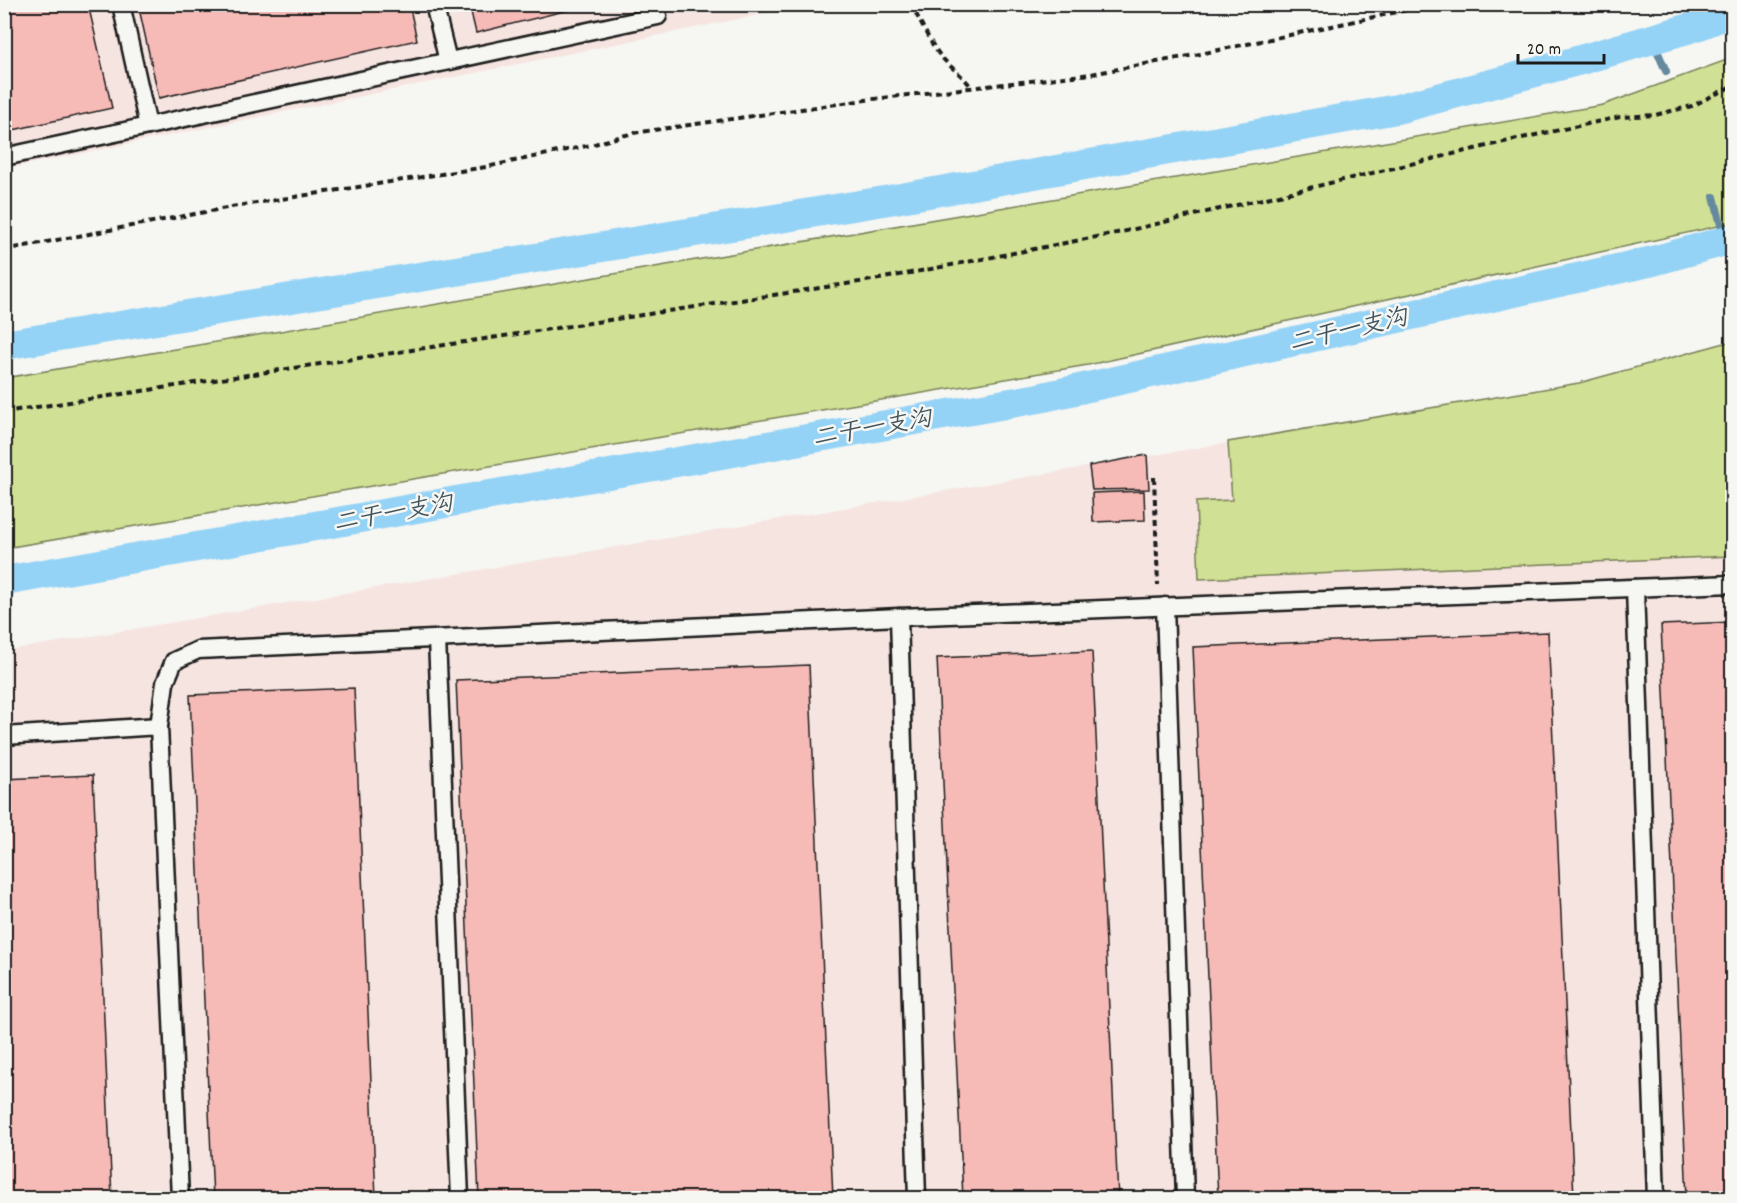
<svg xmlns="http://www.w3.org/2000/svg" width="1737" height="1203" viewBox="0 0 1737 1203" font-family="Dekko,'LXGW WenKai TC',sans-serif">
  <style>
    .built { fill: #f6e4e0 }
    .green { fill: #d0e094; stroke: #767e58; stroke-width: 1.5 }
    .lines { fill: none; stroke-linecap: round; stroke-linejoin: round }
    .stream { stroke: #658a9f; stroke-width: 8 }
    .canal { stroke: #95d3f6; stroke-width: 30 }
    .building { fill: #f7bbb7; stroke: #1c1c1c; stroke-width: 1.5 }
    .lane-casing { stroke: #1c1c1c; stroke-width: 21 }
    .path { stroke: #1c1c1c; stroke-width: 4; stroke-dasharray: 6 4.5; stroke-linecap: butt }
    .lane { stroke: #f6f6f2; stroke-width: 16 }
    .labels { text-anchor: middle; stroke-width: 5; stroke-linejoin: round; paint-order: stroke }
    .water-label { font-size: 24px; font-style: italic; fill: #40535d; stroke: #f6f6f2 }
  </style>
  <rect width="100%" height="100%" fill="#f6f6f2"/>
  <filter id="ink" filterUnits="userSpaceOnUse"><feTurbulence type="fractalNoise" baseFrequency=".0167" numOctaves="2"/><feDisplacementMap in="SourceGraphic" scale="12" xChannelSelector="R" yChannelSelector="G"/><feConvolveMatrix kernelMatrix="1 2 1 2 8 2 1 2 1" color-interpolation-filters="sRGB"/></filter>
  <g filter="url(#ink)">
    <g class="built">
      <path d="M5 5H806L5 169Z"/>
      <path d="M1732 341V1198H5V651L1579 383Z"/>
    </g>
    <g class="green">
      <path d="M1732 58V223L1088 365 5 548V378L1603 105Z"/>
      <path d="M1732 341V556L1199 579 1196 502 1232 500 1228 442 1579 383Z"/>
    </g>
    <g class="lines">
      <g class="stream">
        <path d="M1652 39 1666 71"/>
        <path d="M1714 197 1725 241"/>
      </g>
      <g class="canal">
        <path d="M4 345 884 201 1397 109 1577 61 1697 26 1732 12"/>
        <path d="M4 581 1039 398 1653 261 1732 239"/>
      </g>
    </g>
    <g class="building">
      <path d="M4 4H88L112 108 4 132Z"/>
      <path d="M138 4H409L417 40 159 98Z"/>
      <path d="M469 4H592L476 33Z"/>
      <path d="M1147 455 1149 489 1092 490 1089 466Z"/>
      <path d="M1144 491 1145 520 1093 522 1092 493Z"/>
      <path d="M1732 622V1198H1687L1661 625Z"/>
      <path d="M1548 632 1574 1198H1218L1193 647Z"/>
      <path d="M1092 651 1118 1198H963L937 658Z"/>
      <path d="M809 665 833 1198H479L456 680Z"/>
      <path d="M354 688 376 1198H213L190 695Z"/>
      <path d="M93 775 112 1198H4V779Z"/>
    </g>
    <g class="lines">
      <g class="lane-casing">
        <g id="lane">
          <path d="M121 4 148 126"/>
          <path d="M434 4 448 61"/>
          <path d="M4 157 658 16 655 4"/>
          <path d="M1635 588 1656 1198"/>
          <path d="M1165 606 1185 1198"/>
          <path d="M899 617 917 1198"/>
          <path d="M437 639 460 1198"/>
          <path d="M159 726 165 683 174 661 198 650 899 617 1732 584"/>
          <path d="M4 736 159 726 180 1198"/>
        </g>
      </g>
      <g class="path">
        <path d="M911 4C920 21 928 39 939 54 949 67 963 75 972 88"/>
        <path d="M4 250 237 206 486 167 591 145 633 133 865 100 1091 74 1200 54 1435 4"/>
        <path d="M4 412 879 279 1122 232 1517 139 1620 117 1655 115 1692 106 1732 86"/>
        <path d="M1154 477 1158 585"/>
      </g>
      <use href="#lane" class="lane"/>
    </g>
  </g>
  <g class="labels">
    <g class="water-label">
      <text transform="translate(1348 329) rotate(-13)" y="8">二干一支沟</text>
      <text transform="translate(872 427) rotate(-10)" y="8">二干一支沟</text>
      <text transform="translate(393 512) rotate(-10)" y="8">二干一支沟</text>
    </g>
  </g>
  <rect width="1737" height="1203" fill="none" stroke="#f6f6f2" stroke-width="24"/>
  <rect x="12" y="12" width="1713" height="1179" fill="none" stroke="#1c1c1c" stroke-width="2" filter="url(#ink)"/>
  <path d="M1518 54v9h86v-9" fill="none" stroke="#1c1c1c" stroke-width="3"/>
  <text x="1527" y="54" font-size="18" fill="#1c1c1c" stroke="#f6f6f2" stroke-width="4.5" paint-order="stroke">20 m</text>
</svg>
